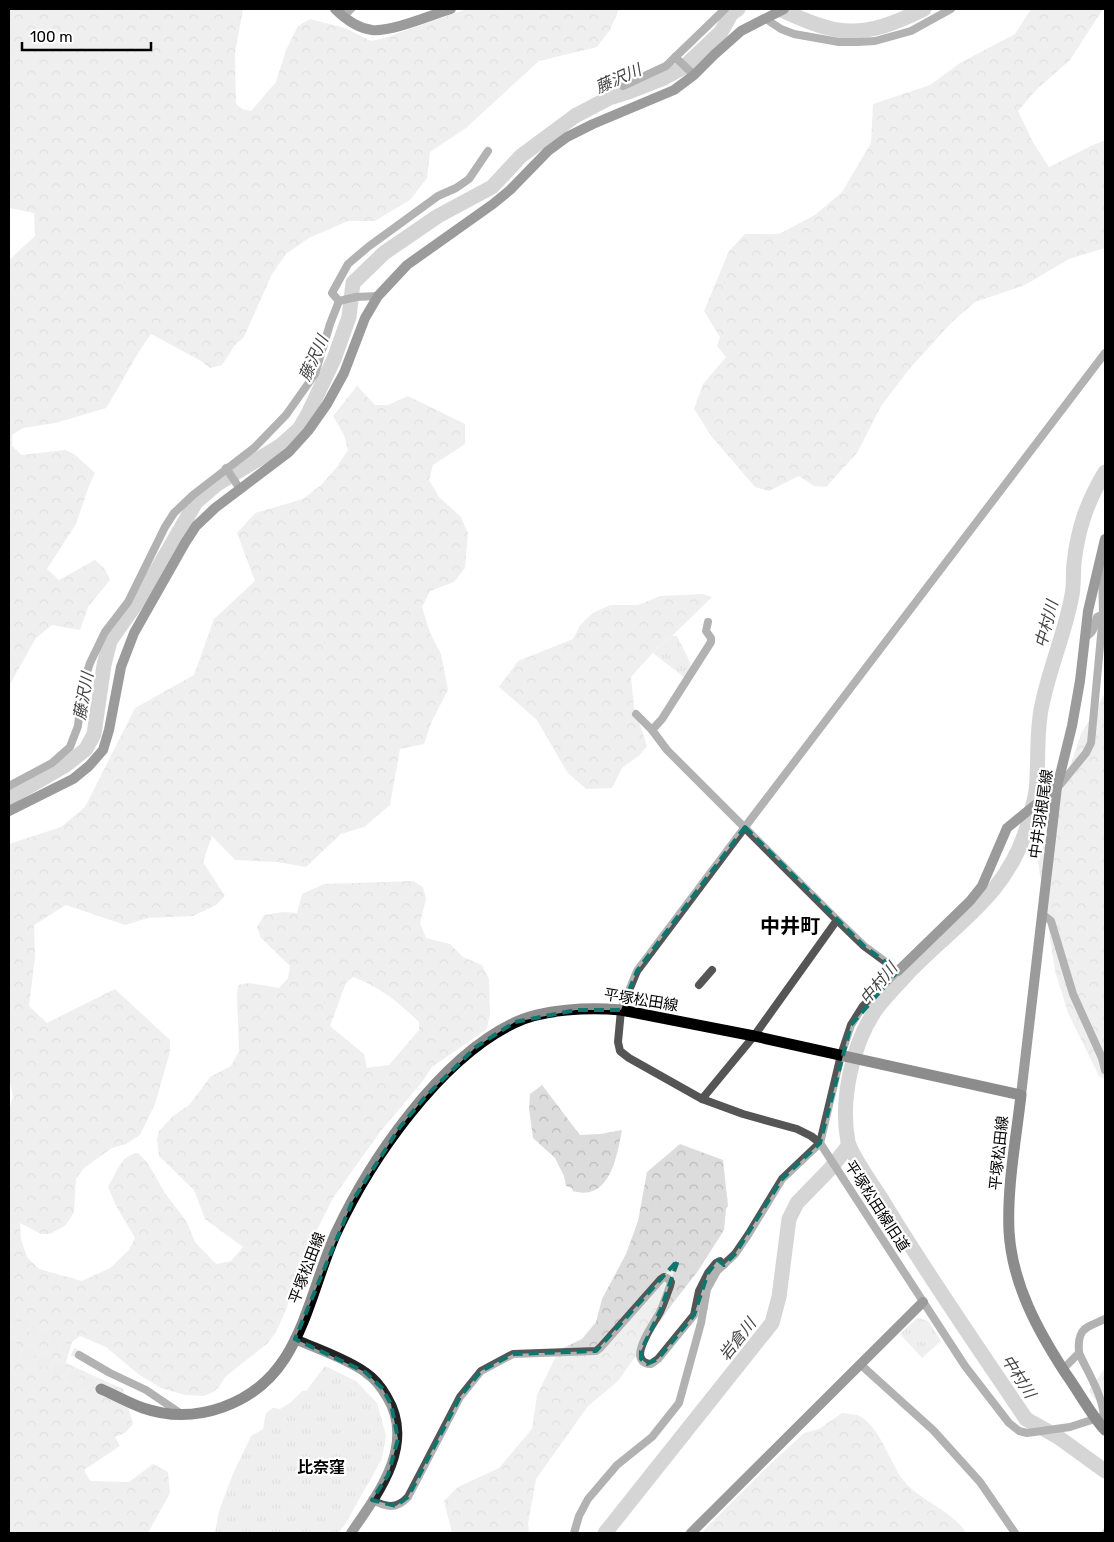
<svg xmlns="http://www.w3.org/2000/svg" width="1114" height="1542" viewBox="0 0 1114 1542" font-family="Rubik,'Noto Sans JP',sans-serif">
  <style>
    .grass { fill: url(#grass-tufts) }
    .forest { fill: url(#forest-crowns); fill-rule: evenodd }
    .lines { fill: none; stroke-linecap: round; stroke-linejoin: round }
    .stream { stroke: #a3a3a3; stroke-width: 2.5 }
    .river { stroke: #a3a3a3; stroke-width: 15 }
    .street-tunnel { stroke: #d9d9d9; stroke-width: 8; stroke-dasharray: 8 4; stroke-linecap: butt }
    .primary-tunnel { stroke: #d9d9d9; stroke-width: 11; stroke-dasharray: 11 5.5; stroke-linecap: butt }
    .street { stroke: #555; stroke-width: 8 }
    .secondary { stroke: #222; stroke-width: 10 }
    .primary { stroke: #000; stroke-width: 11 }
    .marked { fill: none; stroke: #0f766e; stroke-width: 4; stroke-dasharray: 10 6; stroke-linejoin: round }
    .labels { text-anchor: middle; stroke-width: 4.5; stroke-linejoin: round; paint-order: stroke }
    .street-label { font-size: 15px; fill: #000; stroke: #fff }
    .water-label { font-size: 16px; font-style: italic; fill: #444; stroke: #fff }
    .neighbourhood-label { font-size: 16px; font-weight: bold; fill: #000; stroke: #fff }
    .district-label { font-size: 20px; font-weight: bold; fill: #000; stroke: #fff }
  </style>
  <defs>
    <pattern id="grass-tufts" width="24" height="20" patternUnits="userSpaceOnUse" patternTransform="scale(1.25)"><rect width="24" height="20" fill="#dcdcdc"/><path d="M3 7l-1-3M5 7V3M7 7l1-3M15 17l-1-3M17 17v-4M19 17l1-3" fill="none" stroke="#bbb"/></pattern>
    <pattern id="forest-crowns" width="20" height="18" patternUnits="userSpaceOnUse" patternTransform="scale(1.25)"><rect width="20" height="18" fill="#dcdcdc"/><path d="M2 6a3 3 0 1 1 6 0M12 15a3 3 0 1 1 6 0" fill="none" stroke="#bbb"/></pattern>
  </defs>
  <rect width="100%" height="100%" fill="#fff"/>
  <g class="grass">
    <path d="M672 636H677C680 643 692 663 691 667 690 671 686 675 685 678L653 653 656 649Z"/>
    <path d="M919 1318 928 1321 941 1341 922 1358 900 1334 915 1320Z"/>
    <path d="M325 1366 356 1381 377 1403 386 1435 382 1459 344 1526 338 1533H215L219 1511 233 1474 251 1436 263 1429 266 1413 273 1408 280 1409 291 1402 302 1391H306Z"/>
  </g>
  <g class="forest">
    <path d="M9 9H243L235 53 236 104 242 109 251 111 276 82 286 50 298 26 310 19 345 28 371 41 384 38 467 9H619L610 30 597 47 539 61 466 128 430 152 427 178 410 200 375 221H348L309 238 286 254 272 274 244 337 235 345 222 365 210 368 201 361 151 334C134 357 122 383 106 408L56 423 23 428 12 435V446L22 455 65 450 74 454 95 473 89 486 76 524 47 569 59 580 95 560 105 569 110 580 88 607 80 630 52 625 36 638 9 686V260L35 236 34 213 9 208Z"/>
    <path d="M1031 9H1103L1070 60 1037 89 1018 111 1034 144 1049 167 1095 144 1105 141V248L1069 259 1025 285 975 302 951 323 911 367 881 406 857 453 826 487 814 486 799 476 769 491 755 487 712 437 694 409 703 384 726 357 717 346 720 337 704 311 729 251 745 234H779L815 215 842 192 871 143 873 104 930 85 960 63 1015 34Z"/>
    <path d="M357 386 375 405H388L408 396 465 424V444L433 465 429 480 439 497 461 517 468 533 465 568 454 582 430 591 422 607 430 633 441 654 448 690 432 721 424 744 400 749 390 805 364 827 341 834 306 867 277 862 235 860 212 836 203 862 225 896 216 905 193 916 148 918 125 925 66 905 34 925 35 957 29 1006 47 1023 115 989 170 1040V1052L155 1104 140 1135 126 1144 112 1148 84 1168 76 1179 74 1212 66 1225 50 1234H41L20 1223 21 1239 27 1257 39 1269 82 1281 110 1268 129 1250 135 1238 115 1204 108 1187C116 1174 121 1154 138 1153L147 1162 165 1193 187 1222 195 1242 216 1264 231 1261 243 1247 205 1219 194 1190 159 1156 157 1139 159 1131 173 1116 190 1104 210 1077 231 1066 239 1051 237 997 238 985 249 983 279 988 288 978 290 966 261 938 257 927 264 915 283 912 297 913 302 894 324 884 413 881 423 887 426 899 420 923 426 938 450 944 463 957 482 965 489 979 490 1014 487 1029 432 1067 422 1082 380 1132 333 1198 308 1248 285 1312 276 1332 268 1343 226 1376 219 1387 213 1392 204 1396 185 1395 161 1388 138 1374 106 1347 80 1336 72 1342 66 1363 123 1389 133 1424 125 1433 115 1437 120 1446 84 1470 90 1481 129 1482 153 1464 168 1472 170 1493 148 1533H9V1110L13 1096 9 1078V844L61 827 85 807 135 708 194 675 214 619 255 581 237 533 255 513 303 499 321 485 336 468 348 450 344 435 333 416ZM353 977C380 987 398 1002 419 1022V1030L389 1065 367 1068 364 1054 330 1026 346 983Z"/>
    <path d="M703 594 712 597 672 636 657 648 631 677 634 707 647 746 640 755 622 768 612 788 586 789 567 772 537 720 499 687 518 661 573 639 580 625 593 613 610 605H638L660 596Z"/>
    <path d="M1105 693V1079L1099 1076 1068 1013 1055 971 1038 862 1081 734Z"/>
    <path d="M542 1085 580 1135 600 1134 622 1130C617 1156 610 1202 573 1191L572 1188 566 1186 564 1176 555 1158 533 1138 529 1109 530 1094Z"/>
    <path d="M680 1144 723 1160 728 1206 726 1209 724 1230 698 1271 673 1303 618 1381 588 1406 536 1479 528 1524 529 1533H452L444 1501 458 1487 499 1468 532 1429 537 1395 559 1350 582 1339 596 1322 602 1299 626 1254 638 1221 647 1172Z"/>
    <path d="M1105 1368V1412L1089 1391Z"/>
    <path d="M842 1413C847 1414 853 1414 857 1415 880 1424 889 1463 904 1481 920 1501 955 1512 966 1533H701L761 1473 804 1433 819 1429Z"/>
  </g>
  <g class="lines">
    <path class="stream" d="M1102 1533 1105 1529"/>
    <g class="river">
      <path d="M779 9C798 17 818 27 838 30 868 35 898 22 924 9"/>
      <path d="M1105 472C1087 502 1078 528 1074 563 1073 574 1074 585 1072 595 1065 634 1048 671 1041 710 1036 737 1039 764 1036 791 1034 803 1030 816 1027 827 1007 894 958 922 913 968 901 981 888 994 877 1008 852 1043 840 1101 848 1142 851 1154 873 1186 881 1198 926 1273 977 1346 1026 1419L1058 1437 1105 1471"/>
      <path d="M9 798 66 765 86 749 94 734 104 665 110 641 143 594 196 502 217 484 280 446 299 429 308 414 334 359 349 317 353 283 384 253 438 216 492 187 521 156 575 116 609 98 631 91 664 78 684 67 721 32 731 14 738 9"/>
      <path d="M605 1533 772 1323 779 1297 789 1219 797 1203 830 1169 849 1145"/>
    </g>
    <path class="street-tunnel" d="M9 1318 79 1355"/>
    <path class="primary-tunnel" d="M9 1346 101 1389"/>
    <g class="street">
      <path d="M343 17 351 9"/>
      <path d="M766 19 781 29 794 34 839 42H858L875 41 911 31 951 9"/>
      <path d="M675 57 694 75"/>
      <path d="M623 86 666 66 725 9"/>
      <path d="M339 301 332 293 348 264 368 247 438 196 456 188 469 179 488 151"/>
      <path d="M339 301 356 297 378 296"/>
      <path d="M226 468 240 489"/>
      <path d="M1085 637C1095 632 1094 626 1097 617L1103 614"/>
      <path d="M652 730 662 719 711 642V638L706 631 708 622"/>
      <path d="M9 786 52 763 70 747 78 726 82 688 90 663 105 632 128 602 165 527 174 513 193 495 254 448 286 415 315 374 330 324 339 301"/>
      <path d="M1059 786 1086 753 1091 743 1103 614 1102 566"/>
      <path d="M1042 914 1051 921 1073 994 1102 1058 1105 1070"/>
      <path d="M699 985 712 970"/>
      <path d="M702 1099 754 1036 837 920"/>
      <path d="M1079 1353C1088 1373 1102 1394 1104 1416L1070 1427 1027 1433 1019 1431 1009 1423 965 1366 820 1143 811 1136 797 1129 743 1114 702 1099 629 1058 620 1051 618 1042 621 1010 637 971 745 827 1105 353"/>
      <path d="M79 1355 110 1373 146 1390 180 1413"/>
      <path d="M861 1365 933 1430 980 1482 1015 1533"/>
      <path d="M1063 1369 1079 1353C1077 1328 1085 1328 1105 1319"/>
      <path d="M372 1500C386 1507 396 1510 408 1497L460 1397 481 1371 513 1354 596 1351 600 1348 661 1279 664 1277 667 1278 671 1282 670 1286C667 1294 664 1303 660 1312 654 1323 640 1342 640 1355 641 1361 645 1364 651 1364L658 1359 694 1315 699 1291 708 1273 716 1263 720 1261 724 1265"/>
      <path d="M574 1533 579 1516 588 1499 617 1465 652 1437 679 1403 701 1323 707 1289 717 1271 735 1254 748 1235 782 1179 820 1143 841 1055 851 1025 863 1006 898 971 864 946 837 920 667 750 652 730 636 714"/>
    </g>
    <g class="secondary">
      <path d="M335 9C345 19 357 28 372 30 392 32 431 15 451 9"/>
      <path d="M9 811 73 779 89 766 103 750 109 730 121 667 134 633 185 543 196 526 215 508 289 452 308 431 327 404 344 373 365 318 378 296 407 265 493 204 510 190 548 151 567 137 593 124 674 90 694 75 715 54 741 31 784 9"/>
      <path d="M898 971 970 901 982 886 1007 828 1057 787"/>
      <path d="M1021 1095 1057 787 1072 726 1080 681 1088 611 1105 539"/>
      <path d="M295 1339C317 1349 345 1358 365 1372 374 1378 382 1388 387 1397 416 1445 378 1494 351 1533"/>
      <path d="M691 1533 923 1302"/>
    </g>
    <path class="primary" d="M101 1389C115 1395 129 1403 143 1408 195 1426 255 1405 285 1358 308 1322 318 1273 336 1233 370 1160 439 1059 514 1023 542 1009 590 1007 621 1010L754 1036 1021 1095C1016 1140 1007 1186 1009 1231 1012 1284 1038 1331 1066 1374 1077 1389 1093 1418 1105 1430"/>
  </g>
  <path d="M0 0H1114V1542H0ZM745 827 864 946 898 971 851 1025 820 1143 782 1179 735 1254 724 1265 718 1260 708 1273 694 1315 658 1359 647 1364 641 1359V1351L661 1309 678 1260 596 1351 513 1354 481 1371 460 1397 408 1497 396 1506 372 1500 388 1475 398 1439 391 1404 382 1388 365 1372 295 1339 353 1200 400 1127 426 1096 476 1047 515 1022 576 1010H621L637 971Z" fill="#fff" fill-opacity=".55" fill-rule="evenodd"/>
  <path class="marked" d="M745 827 864 946 898 971 851 1025 820 1143 782 1179 735 1254 724 1265 718 1260 708 1273 694 1315 658 1359 647 1364 641 1359V1351L661 1309 678 1260 596 1351 513 1354 481 1371 460 1397 408 1497 396 1506 372 1500 388 1475 398 1439 391 1404 382 1388 365 1372 295 1339 353 1200 400 1127 426 1096 476 1047 515 1022 576 1010H621L637 971Z"/>
  <g class="labels">
    <g class="street-label">
      <text transform="translate(1041 814) rotate(-82)" y="5">中井羽根尾線</text>
      <text transform="translate(641 1000) rotate(9)" y="5">平塚松田線</text>
      <text transform="translate(999 1153) rotate(-84)" y="5">平塚松田線</text>
      <text transform="translate(877 1206) rotate(57)" y="5">平塚松田線旧道</text>
      <text transform="translate(307 1268) rotate(-69)" y="5">平塚松田線</text>
    </g>
    <g class="water-label">
      <text transform="translate(618 78) rotate(-24)" y="6">藤沢川</text>
      <text transform="translate(313 358) rotate(-66)" y="6">藤沢川</text>
      <text transform="translate(1046 624) rotate(-75)" y="6">中村川</text>
      <text transform="translate(83 696) rotate(-80)" y="6">藤沢川</text>
      <text transform="translate(878 983) rotate(-50)" y="6">中村川</text>
      <text transform="translate(737 1339) rotate(-52)" y="6">岩倉川</text>
      <text transform="translate(1019 1376) rotate(57)" y="6">中村川</text>
    </g>
    <g class="neighbourhood-label">
      <text x="321" y="1473">比奈窪</text>
    </g>
    <g class="district-label">
      <text x="790" y="933">中井町</text>
    </g>
  </g>
  <rect width="1114" height="1542" fill="none" stroke="#000000" stroke-width="20"/>
  <path d="M22 42v8h129v-8" fill="none" stroke="#000000" stroke-width="2.5"/>
  <text x="30" y="42" font-size="15" fill="#000000" stroke="#ffffff" stroke-width="4" paint-order="stroke">100 m</text>
</svg>
